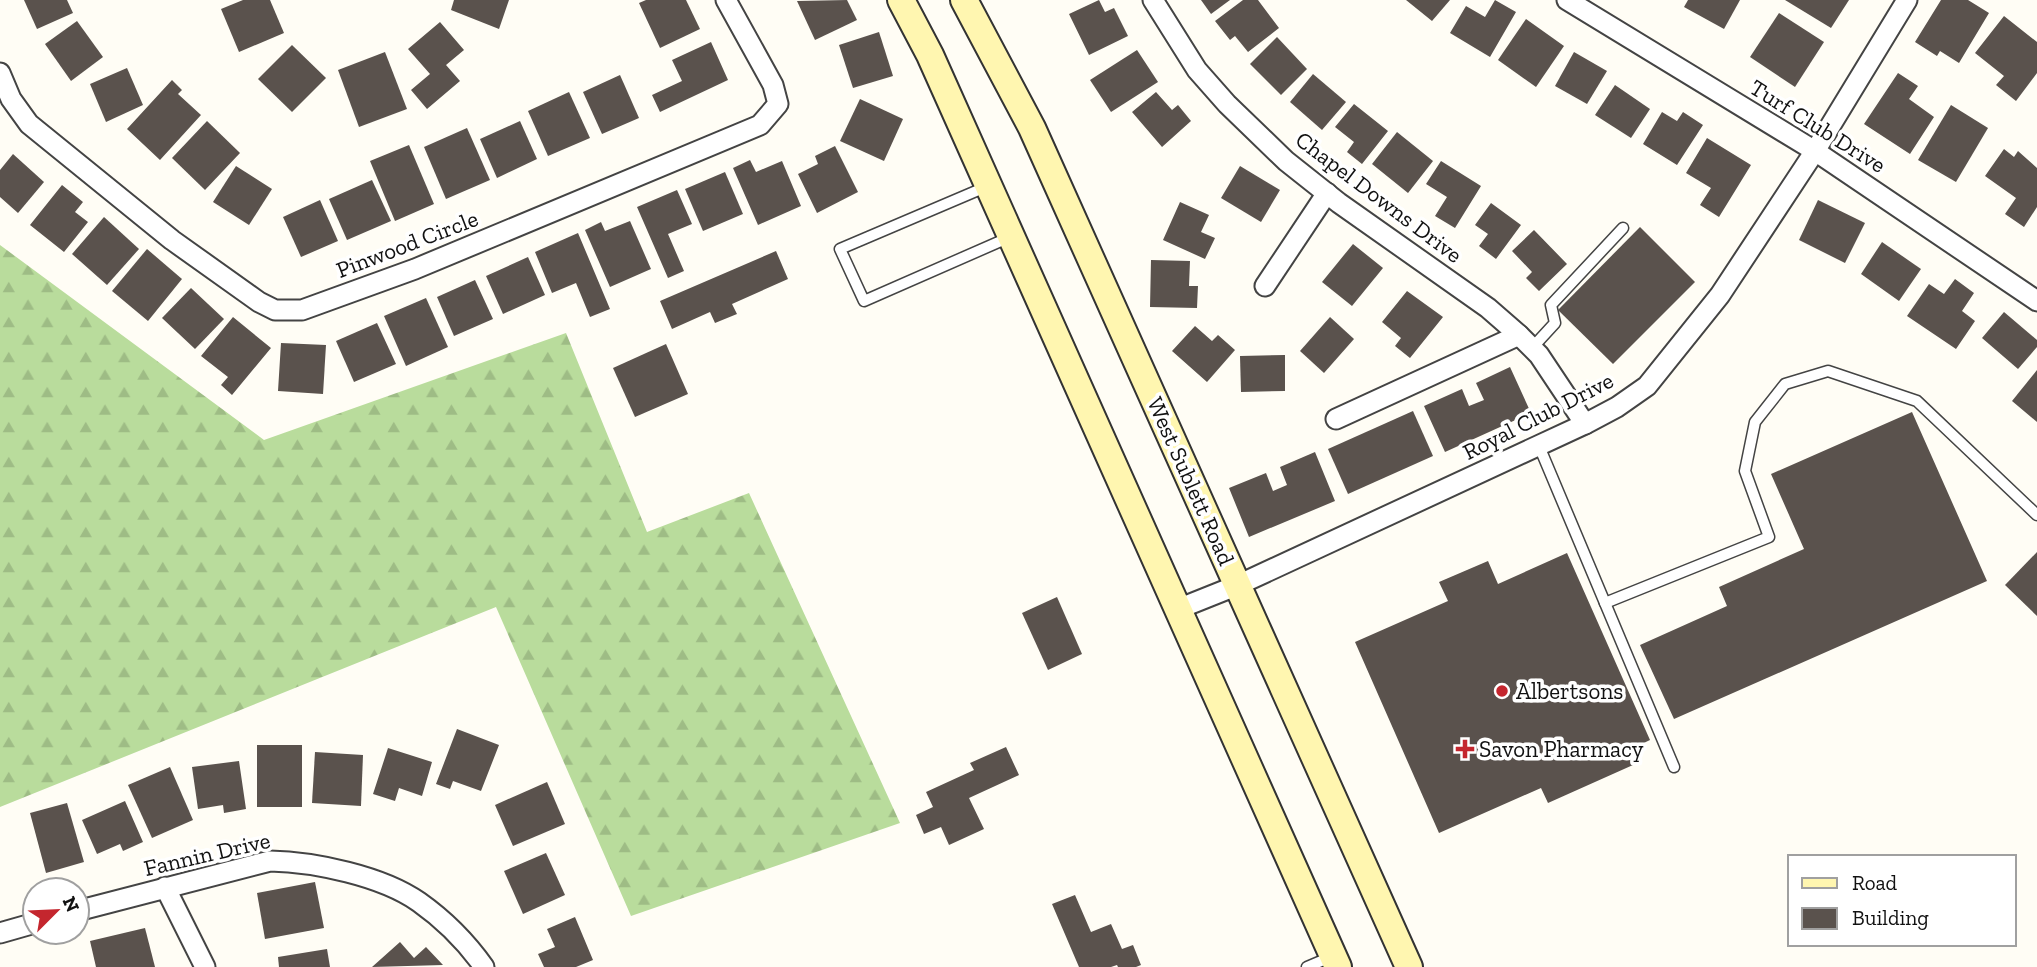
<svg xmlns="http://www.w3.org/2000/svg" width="2037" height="967" viewBox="0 0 2037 967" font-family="'Zilla Slab',serif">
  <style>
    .forest { fill: url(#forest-firs) }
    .building { fill: #5a524d }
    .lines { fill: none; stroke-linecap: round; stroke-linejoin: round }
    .service-casing { stroke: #444; stroke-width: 13 }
    .minor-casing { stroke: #444; stroke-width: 23 }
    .secondary-casing { stroke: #333; stroke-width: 30 }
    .service { stroke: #fff; stroke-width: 10 }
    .minor { stroke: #fff; stroke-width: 19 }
    .secondary { stroke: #fff6b0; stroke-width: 26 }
    .poi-dot { fill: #c4262e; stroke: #fff; stroke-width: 2.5 }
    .labels { text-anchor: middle; stroke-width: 7; stroke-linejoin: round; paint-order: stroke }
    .street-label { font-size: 23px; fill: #111; stroke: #fff }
    .poi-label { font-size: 23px; fill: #111; stroke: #fff; text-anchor: start }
  </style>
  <defs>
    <pattern id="forest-firs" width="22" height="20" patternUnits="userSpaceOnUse" patternTransform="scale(1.75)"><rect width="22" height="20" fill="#b9dc9c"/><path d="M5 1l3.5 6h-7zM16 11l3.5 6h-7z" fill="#9ebc85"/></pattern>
  </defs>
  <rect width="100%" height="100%" fill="#fffdf5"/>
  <path class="forest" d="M0 245 264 440 566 333 647 532 749 493 900 823 631 916 496 607 0 807Z"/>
  <g class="building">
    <path d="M24 0H67L73 13 37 29Z"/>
    <path d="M243 0H270L284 33 239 52 221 9Z"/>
    <path d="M454 0H509L499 29 451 10Z"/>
    <path d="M646 0H686L700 29 660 48 639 3Z"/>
    <path d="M847 0 857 20 815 40 797 1Z"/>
    <path d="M1099 0 1105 12 1114 8 1128 36 1089 55 1069 14Z"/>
    <path d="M1201 0H1230L1211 14Z"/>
    <path d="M1243 0H1258L1279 28 1248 52 1235 36 1230 40 1215 21Z"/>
    <path d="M1406 0H1450L1432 21Z"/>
    <path d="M1495 0 1516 12 1490 57 1450 33 1466 6 1485 17Z"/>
    <path d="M1688 0H1740L1724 29 1684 7Z"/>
    <path d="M1785 0H1849L1831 28Z"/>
    <path d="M1941 0H1968L1989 13 1959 63 1940 51 1937 56 1915 42Z"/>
    <path d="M1779 13 1824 42 1795 87 1750 57Z"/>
    <path d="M2004 16 2037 42V73L2016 101 1996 85 2004 76 1975 53Z"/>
    <path d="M1526 19 1564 46 1536 87 1498 60Z"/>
    <path d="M77 21 103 57 71 81 45 44Z"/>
    <path d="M440 22 464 50 446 65 460 81 427 109 411 90 430 74 408 49Z"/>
    <path d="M879 32 893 76 853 88 839 45Z"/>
    <path d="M1277 37 1307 69 1281 95 1250 64Z"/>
    <path d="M711 42 728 80 660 112 652 95 682 81 672 60Z"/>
    <path d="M292 45 326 78 292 112 258 79Z"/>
    <path d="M1137 50 1158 82 1111 112 1090 80Z"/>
    <path d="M385 52 407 109 359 127 338 70Z"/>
    <path d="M1574 52 1607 71 1587 104 1555 86Z"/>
    <path d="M127 68 143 105 106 122 90 84Z"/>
    <path d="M1898 73 1918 86 1909 99 1934 117 1910 154 1864 124Z"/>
    <path d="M1313 74 1346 102 1322 130 1290 102Z"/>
    <path d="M620 75 639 118 602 134 583 92Z"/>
    <path d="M172 80 182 90 178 94 201 115 160 160 127 129Z"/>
    <path d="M1615 85 1650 109 1631 138 1595 115Z"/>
    <path d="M569 92 590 138 548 156 528 111Z"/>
    <path d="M1156 92 1172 110 1178 105 1191 121 1162 147 1132 112Z"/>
    <path d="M860 99 903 119 884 161 840 141Z"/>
    <path d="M1354 104 1388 131 1362 164 1347 152 1354 142 1335 127Z"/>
    <path d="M1951 105 1988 128 1956 182 1918 160Z"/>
    <path d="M1662 112 1677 121 1683 112 1703 125 1677 165 1643 144Z"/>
    <path d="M207 121 240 153 205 190 172 158Z"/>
    <path d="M520 121 537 159 497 178 480 139Z"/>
    <path d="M467 128 490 180 446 199 424 147Z"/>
    <path d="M1397 132 1433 161 1408 193 1372 164Z"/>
    <path d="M1707 138 1751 165 1719 217 1700 205 1711 188 1686 173Z"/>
    <path d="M409 145 434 204 395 221 370 161Z"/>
    <path d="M835 146 858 192 817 213 798 174 818 164 815 156Z"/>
    <path d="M2004 149 2014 157 2018 151 2037 168V207L2024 227 2005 214 2016 198 1985 176Z"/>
    <path d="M13 154 44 182 18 213 0 197V170Z"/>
    <path d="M750 160 756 172 782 161 801 206 758 225 733 168Z"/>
    <path d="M1441 161 1481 186 1455 228 1435 216 1447 197 1426 184Z"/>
    <path d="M236 166 272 189 249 225 213 202Z"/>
    <path d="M1240 166 1280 190 1261 222 1221 198Z"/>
    <path d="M725 172 743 214 703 231 685 189Z"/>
    <path d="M372 180 391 221 347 240 329 199Z"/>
    <path d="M62 185 83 202 75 212 88 222 64 252 30 225Z"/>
    <path d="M677 190 692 224 668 234 684 271 668 278 637 207Z"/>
    <path d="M320 200 338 241 301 257 283 217Z"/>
    <path d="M1818 200 1865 223 1845 263 1799 240Z"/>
    <path d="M1180 202 1209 215 1201 232 1215 238 1205 259 1163 240Z"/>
    <path d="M1491 203 1521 225 1496 259 1479 246 1488 234 1475 225Z"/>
    <path d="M104 217 139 249 107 285 72 254Z"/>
    <path d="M630 221 651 269 610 287 585 230 601 222 605 231Z"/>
    <path d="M1640 227 1695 282 1613 364 1558 310Z"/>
    <path d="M1534 230 1567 264 1539 291 1526 278 1532 272 1512 251Z"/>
    <path d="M578 233 610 309 590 317 576 283 552 293 535 252Z"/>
    <path d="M1882 242 1921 269 1899 301 1861 274Z"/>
    <path d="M1353 244 1383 268 1352 306 1322 282Z"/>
    <path d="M147 249 182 279 148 321 112 291Z"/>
    <path d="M776 251 788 279 732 304 737 314 715 323 710 312 672 329 660 301Z"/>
    <path d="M528 257 545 295 503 314 486 276Z"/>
    <path d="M1151 260 1190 261 1189 286H1198L1197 308 1150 307Z"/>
    <path d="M1955 279 1974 293 1962 311 1975 321 1956 349 1907 316 1929 284 1944 294Z"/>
    <path d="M475 280 493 319 454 336 437 297Z"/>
    <path d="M191 288 224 319 195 349 162 318Z"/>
    <path d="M1407 291 1443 317 1410 358 1395 346 1401 338 1382 322Z"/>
    <path d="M426 298 448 347 406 366 384 316Z"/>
    <path d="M2004 312 2037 340V347L2018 369 1982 338Z"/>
    <path d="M233 317 271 348 232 395 221 385 228 377 201 356Z"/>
    <path d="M1330 317 1354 339 1324 373 1300 351Z"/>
    <path d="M377 323 396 364 354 382 336 341Z"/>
    <path d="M1195 326 1212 341 1218 335 1235 350 1207 382 1172 351Z"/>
    <path d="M281 343 326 345 323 394 278 391Z"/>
    <path d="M666 344 688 394 635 417 613 368Z"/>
    <path d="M1285 355V391L1241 392 1240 356Z"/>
    <path d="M1510 367 1531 413 1445 452 1424 406 1462 389 1469 406 1484 400 1476 383Z"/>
    <path d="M2037 370V422L2012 401Z"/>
    <path d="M1413 411 1433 456 1348 494 1328 449Z"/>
    <path d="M1912 412 1987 581 1674 719 1640 645 1727 606 1719 587 1804 549 1771 474Z"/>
    <path d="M1315 452 1335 501 1249 537 1229 488 1266 473 1273 491 1287 485 1280 467Z"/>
    <path d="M2037 552V616L2005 585Z"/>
    <path d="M1567 553 1650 740 1627 751 1633 765 1548 803 1541 788 1439 833 1355 642 1448 601 1439 582 1488 561 1498 584Z"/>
    <path d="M1057 597 1082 654 1048 670 1022 613Z"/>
    <path d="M457 729 499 745 481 791 453 781 450 789 436 784Z"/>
    <rect x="257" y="745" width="45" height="62"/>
    <path d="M1006 747 1019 775 969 798 984 829 949 845 941 827 924 834 916 815 933 807 926 792 974 770 970 763Z"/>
    <path d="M388 748 432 762 422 796 399 788 395 801 373 794Z"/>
    <path d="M315 752 363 755 361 806 312 803Z"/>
    <path d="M239 761 246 809 224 813 223 805 198 809 192 767Z"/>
    <path d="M170 767 193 820 152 838 128 785Z"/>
    <path d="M547 782 565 824 513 846 495 805Z"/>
    <path d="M125 801 143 842 123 851 120 844 97 854 82 820Z"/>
    <path d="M67 803 84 862 46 873 30 813Z"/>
    <path d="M546 853 565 895 523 914 504 871Z"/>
    <path d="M315 882 324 928 265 939 257 893Z"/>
    <path d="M1075 895 1091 932 1111 924 1122 949 1133 945 1141 965 1136 967H1118L1117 965 1111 967H1079L1052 904Z"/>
    <path d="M575 917 593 960 576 967H544L538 954 555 947 547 929Z"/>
    <path d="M145 928 155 967H96L90 941Z"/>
    <path d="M400 942 414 958 426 947 443 965 372 967Z"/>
    <path d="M327 949 330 967H279L278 957Z"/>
  </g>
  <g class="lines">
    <g class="service-casing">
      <g id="service">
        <path d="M988 186 840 249 864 301 1010 237"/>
        <path d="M1532 348 1555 323 1551 305 1623 228"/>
        <path d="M1539 446 1674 767"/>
        <path d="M1605 603 1769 537 1745 471 1755 422 1785 384 1828 371 1917 401 2037 515"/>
        <path d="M1307 967 1333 956"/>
      </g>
    </g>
    <g class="minor-casing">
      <g id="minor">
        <path d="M1153 0 1197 70 1227 104 1286 161 1339 203 1488 308 1519 335 1539 355 1585 424"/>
        <path d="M1567 0 1815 151 2037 301"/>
        <path d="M0 73 11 99 29 124 172 240 259 302 275 310H302L415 269 760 125 778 104 773 85 726 0"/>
        <path d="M1265 286 1327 193"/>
        <path d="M1336 419 1519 335"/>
        <path d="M1178 609 1238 585 1585 424 1617 407 1647 386 1720 295 1815 151 1907 0"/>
        <path d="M165 887 205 967"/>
        <path d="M77 911 270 861C315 862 382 876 419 902 443 919 467 943 484 967"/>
        <path d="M0 933 35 923"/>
      </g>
    </g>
    <g class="secondary-casing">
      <g id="secondary">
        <path d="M901 0 930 55 1338 967"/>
        <path d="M964 0 1032 128 1409 967"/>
      </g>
    </g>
    <use href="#service" class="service"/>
    <use href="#minor" class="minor"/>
    <use href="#secondary" class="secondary"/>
  </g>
  <g class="poi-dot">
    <circle cx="1502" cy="691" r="7"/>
    <path d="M1461.5 738.5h7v7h7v7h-7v7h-7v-7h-7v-7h7z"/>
  </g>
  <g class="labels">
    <g class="street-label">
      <text transform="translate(1818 126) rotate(32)" y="8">Turf Club Drive</text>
      <text transform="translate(1379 197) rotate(37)" y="8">Chapel Downs Drive</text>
      <text transform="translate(407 244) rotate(-21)" y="8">Pinwood Circle</text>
      <text transform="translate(1538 416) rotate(-27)" y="8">Royal Club Drive</text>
      <text transform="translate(1191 481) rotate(66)" y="8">West Sublett Road</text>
      <text transform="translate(207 854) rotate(-13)" y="8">Fannin Drive</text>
    </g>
    <g class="poi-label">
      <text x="1516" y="699">Albertsons</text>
      <text x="1479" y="757">Savon Pharmacy</text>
    </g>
  </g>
  <rect x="1788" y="855" width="228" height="91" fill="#ffffff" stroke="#a0a0a0" stroke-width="2"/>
  <rect x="1802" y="878" width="35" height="10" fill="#fff6b0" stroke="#a0a0a0" stroke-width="2"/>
  <text x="1852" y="890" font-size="21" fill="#111111">Road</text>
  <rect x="1802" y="908" width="35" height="21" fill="#5a524d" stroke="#a0a0a0" stroke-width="2"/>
  <text x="1852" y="925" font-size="21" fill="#111111">Building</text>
  <g transform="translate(56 911) rotate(66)"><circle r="33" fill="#ffffff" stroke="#a0a0a0" stroke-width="2"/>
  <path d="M0-5L12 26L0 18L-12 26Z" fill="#c4262e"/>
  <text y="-10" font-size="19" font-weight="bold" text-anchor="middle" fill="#111111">N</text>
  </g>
</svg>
